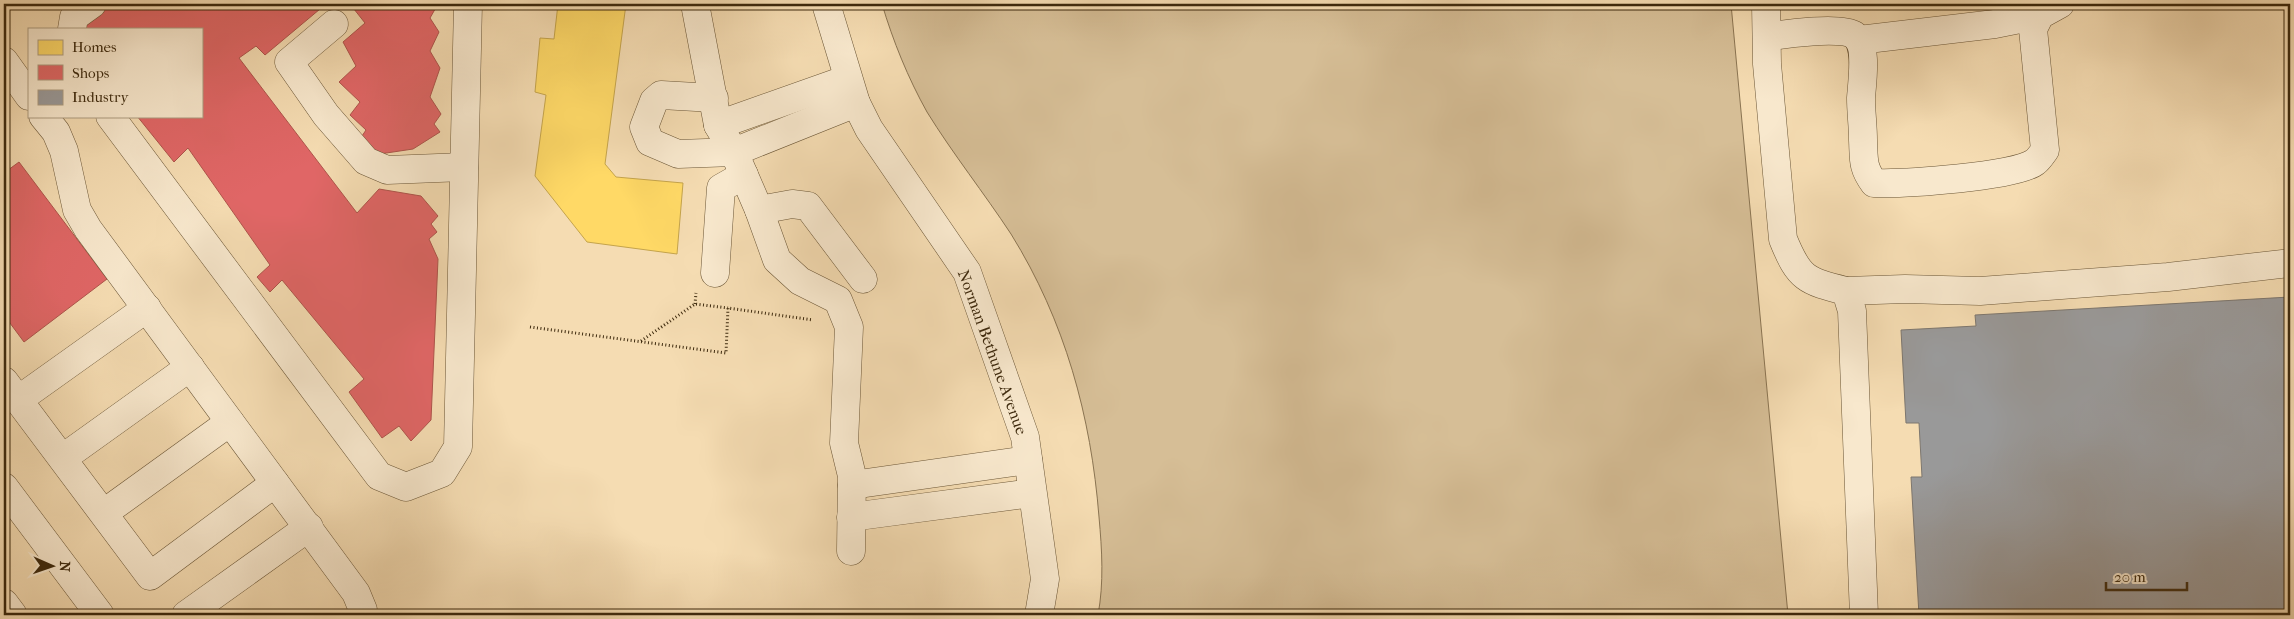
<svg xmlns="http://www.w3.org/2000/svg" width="2294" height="619" viewBox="0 0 2294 619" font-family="'IM FELL French Canon',serif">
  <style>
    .green { fill: #d6be96; stroke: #8a7452 }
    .homes { fill: #ffd966; stroke: #c5a44b }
    .shops { fill: #e06666; stroke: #af544b }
    .industry { fill: #999; stroke: #7d776f }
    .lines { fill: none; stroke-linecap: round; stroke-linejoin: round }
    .minor-casing { stroke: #6b5636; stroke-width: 29 }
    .path { stroke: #3d290d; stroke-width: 3; stroke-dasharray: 1 2.5; stroke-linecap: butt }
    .minor { stroke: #f8e8cd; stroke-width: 28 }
    .labels { text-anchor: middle; stroke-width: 5; stroke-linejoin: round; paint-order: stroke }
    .street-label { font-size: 16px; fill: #3d290d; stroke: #f8e8cd }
  </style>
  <rect width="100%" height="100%" fill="#f5dcb2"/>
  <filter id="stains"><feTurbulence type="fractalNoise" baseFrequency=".004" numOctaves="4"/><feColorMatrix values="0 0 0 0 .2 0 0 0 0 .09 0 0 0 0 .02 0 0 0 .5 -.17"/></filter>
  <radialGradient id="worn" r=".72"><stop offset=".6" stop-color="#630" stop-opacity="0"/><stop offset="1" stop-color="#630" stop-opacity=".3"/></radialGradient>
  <path class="green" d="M882 4H1731L1788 615H1098C1104 583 1102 550 1099 517 1091 416 1065 321 1011 234 984 193 953 154 927 112 908 78 893 41 882 4Z"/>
  <path class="homes" d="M558 4H626L605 164 616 177 683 183 677 254 587 242 535 176 546 95 535 92 540 38 554 39Z"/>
  <g class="shops">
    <path d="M111 4H326L265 55 256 46 239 58 357 213 379 189 421 196 438 216 431 224 437 232 429 239 438 259 431 420 411 441 399 426 382 438 349 392 364 379 282 280 270 292 257 277 270 265 188 148 174 162 137 116H201V29H83L80 25Z"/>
    <path d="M350 4H438L430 18 439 32 430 51 440 68 430 97 441 114 434 124 440 132 413 149 373 155 360 139 366 130 350 115 360 102 339 82 356 66 343 42 365 23Z"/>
    <path d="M19 162 107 279 24 342 4 315V173Z"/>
  </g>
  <path class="industry" d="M2290 297V615H1919L1911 477H1922L1919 423H1906L1901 330 1976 326 1975 315Z"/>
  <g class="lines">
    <g class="minor-casing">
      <g id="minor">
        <path d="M695 4 718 125 734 152 759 210 777 260 800 281 838 300 849 327 844 443 852 476 851 551"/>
        <path d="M826 4 856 103 869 129 967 272 1025 437 1045 579 1039 615"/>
        <path d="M1766 4 1767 64 1783 239C1799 279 1806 281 1846 291L1852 311 1864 615"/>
        <path d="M334 24 289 62 326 115 366 161 387 170 464 167"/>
        <path d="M72 29 74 17 92 4"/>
        <path d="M1767 37C1784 34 1841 26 1854 35 1868 44 1862 83 1861 98 1861 112 1863 126 1863 140 1864 159 1862 167 1874 183 1902 184 2016 177 2035 162 2039 159 2042 154 2045 150L2033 29 2040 15 2060 4"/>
        <path d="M1859 40 1995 24 2040 15"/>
        <path d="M4 61 29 96"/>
        <path d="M714 98 661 95 654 101 644 127 650 142 678 154 734 152 856 103"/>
        <path d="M43 116 56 132 64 151 77 210 88 229 356 593 363 610 362 615"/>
        <path d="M110 116 379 476 406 487 442 473 458 447 468 4"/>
        <path d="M718 125 848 79"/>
        <path d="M759 210 792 204 808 206 863 279"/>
        <path d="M715 273 721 188 744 175"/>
        <path d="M1846 291 1905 289 1980 291 2168 277 2290 263"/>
        <path d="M4 381 150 576 275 483"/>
        <path d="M18 400 147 308"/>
        <path d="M63 458 190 367"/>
        <path d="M852 485 1028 460"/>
        <path d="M4 487 100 615"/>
        <path d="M104 513 230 422"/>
        <path d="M851 517 1032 493"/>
        <path d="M4 603 13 615"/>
        <path d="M186 615 309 527"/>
      </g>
    </g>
    <g class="path">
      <path d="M20 4 23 8 29 4"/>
      <path d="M695 304 696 293"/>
      <path d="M530 327 726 353 728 308 813 320"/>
      <path d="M641 341 695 304 728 308"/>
    </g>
    <use href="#minor" class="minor"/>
  </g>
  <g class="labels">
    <g class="street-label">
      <text transform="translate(993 352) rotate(70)" y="6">Norman Bethune Avenue</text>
    </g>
  </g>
  <rect width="2294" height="619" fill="none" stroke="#f5dcb2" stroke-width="20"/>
  <rect x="5" y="5" width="2284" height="609" fill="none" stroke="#3d290d" stroke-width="2.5"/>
  <rect x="10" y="10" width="2274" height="599" fill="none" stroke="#3d290d"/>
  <rect x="28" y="28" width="175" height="90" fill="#f8e8cd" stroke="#ad9c80"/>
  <rect x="38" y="40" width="25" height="15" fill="#ffd966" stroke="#ad9c80"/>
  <text x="72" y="52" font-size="15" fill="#3d290d">Homes</text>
  <rect x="38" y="65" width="25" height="15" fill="#e06666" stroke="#ad9c80"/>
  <text x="72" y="78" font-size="15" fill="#3d290d">Shops</text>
  <rect x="38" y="90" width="25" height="15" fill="#999999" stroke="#ad9c80"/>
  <text x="72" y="102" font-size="15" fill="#3d290d">Industry</text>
  <g transform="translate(52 566) rotate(92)" stroke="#f8e8cd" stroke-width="4" paint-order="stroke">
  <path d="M0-4L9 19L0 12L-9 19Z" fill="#3d290d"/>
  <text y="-8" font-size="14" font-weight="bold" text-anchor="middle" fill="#3d290d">N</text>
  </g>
  <path d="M2106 582v8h81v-8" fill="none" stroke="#3d290d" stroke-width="2.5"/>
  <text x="2114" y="582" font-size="15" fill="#3d290d" stroke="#f8e8cd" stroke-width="4" paint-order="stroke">20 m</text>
  <rect width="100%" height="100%" filter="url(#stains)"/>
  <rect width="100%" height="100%" fill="url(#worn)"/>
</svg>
